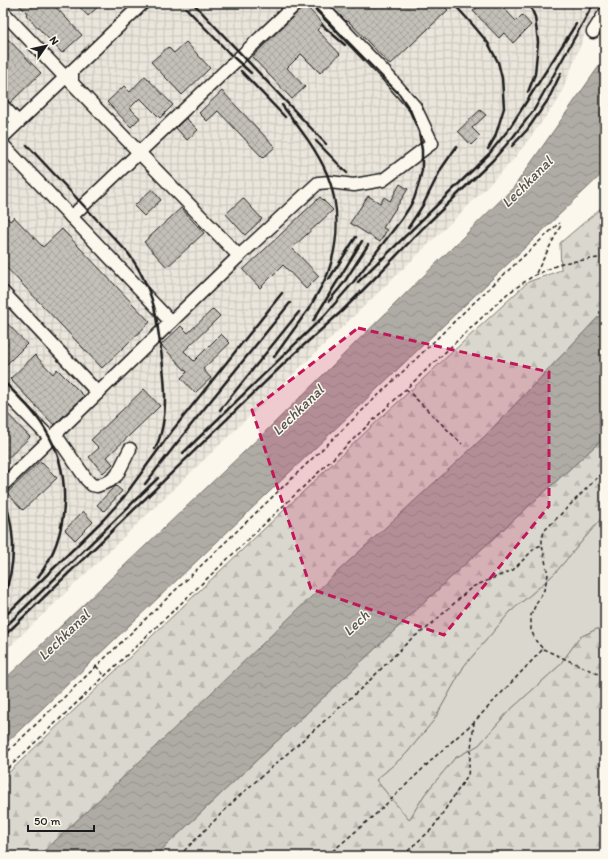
<svg xmlns="http://www.w3.org/2000/svg" width="608" height="859" viewBox="0 0 608 859" font-family="Itim,sans-serif">
  <style>
    .industrial { fill: url(#industrial-grid) }
    .green { fill: #dad7ce; stroke: #7b7a75 }
    .forest { fill: url(#forest-firs); stroke: #7b7a75 }
    .water { fill: url(#water-waves); stroke: #74726e }
    .building { fill: url(#building-cross-hatch); stroke: #1c1c1c }
    .lines { fill: none; stroke-linecap: round; stroke-linejoin: round }
    .minor-casing { stroke: #1c1c1c; stroke-width: 15 }
    .path { stroke: #1c1c1c; stroke-width: 1.5; stroke-dasharray: 4 3; stroke-linecap: butt }
    .minor { stroke: #fbf7ec; stroke-width: 12 }
    .rail { stroke: #1c1c1c; stroke-width: 2.5 }
    .marked { fill: #c2185b; fill-opacity: 0.2; stroke: #c2185b; stroke-width: 3; stroke-dasharray: 8 5; stroke-linejoin: round }
    .labels { text-anchor: middle; stroke-width: 3; stroke-linejoin: round; paint-order: stroke }
    .water-label { font-size: 15px; font-style: italic; fill: #575653; stroke: #fbf7ec }
  </style>
  <defs>
    <pattern id="industrial-grid" width="8" height="8" patternUnits="userSpaceOnUse"><rect width="8" height="8" fill="#eae6dc"/><path d="M0 4h8M4 0v8" fill="none" stroke="#c8c5bc"/></pattern>
    <pattern id="forest-firs" width="22" height="20" patternUnits="userSpaceOnUse"><rect width="22" height="20" fill="#dad7ce"/><path d="M5 1l3.5 6h-7zM16 11l3.5 6h-7z" fill="#bab8b0"/></pattern>
    <pattern id="water-waves" width="16" height="10" patternUnits="userSpaceOnUse"><rect width="16" height="10" fill="#afaca5"/><path d="M0 5q4-4 8 0t8 0" fill="none" stroke="#96938d"/></pattern>
    <pattern id="building-cross-hatch" width="8" height="8" patternUnits="userSpaceOnUse"><rect width="8" height="8" fill="#c3c0b8"/><path d="M0 0l8 8M0 8l8-8" fill="none" stroke="#a7a49e"/></pattern>
  </defs>
  <rect width="100%" height="100%" fill="#fbf7ec"/>
  <filter id="ink" filterUnits="userSpaceOnUse"><feTurbulence type="fractalNoise" baseFrequency=".025" numOctaves="2"/><feDisplacementMap in="SourceGraphic" scale="8" xChannelSelector="R" yChannelSelector="G"/><feConvolveMatrix kernelMatrix="1 2 1 2 8 2 1 2 1" color-interpolation-filters="sRGB"/></filter>
  <g filter="url(#ink)">
    <path class="industrial" d="M3 3H602L585 34 559 99 514 159 462 212 3 653Z"/>
    <path class="green" d="M605 514V631L597 629 580 637 559 666 508 712 479 745 455 758 425 794 409 820 376 780 406 754 434 720 464 666 510 612 536 590 555 573Z"/>
    <g class="forest">
      <path d="M601 208 605 212V310L485 436 133 768 39 856H3V778L370 428 528 282 561 270 560 243Z"/>
      <path d="M605 437V514L555 573 536 590 510 612 464 666 434 720 406 754 376 780 409 820 425 794 455 758 479 745 508 712 559 666 580 637 597 629 605 631V856H155L464 565Z"/>
    </g>
    <g class="water">
      <path d="M605 59V171L377 389 3 746V681L265 432 514 187 597 69Z"/>
      <path d="M605 310V437L464 565 155 856H39L133 768 337 572 485 436Z"/>
    </g>
    <g class="building">
      <path d="M17 3H52L82 35 62 53 26 15 27 13Z"/>
      <path d="M76 3H102L88 16Z"/>
      <path d="M328 3H441L448 10 390 65 348 21 347 22Z"/>
      <path d="M472 3H499L516 21 522 15 531 25 513 43 504 33 499 38 473 11 477 8Z"/>
      <path d="M305 5 323 24 317 30 340 54 320 73 301 54 287 68 305 87 292 99 252 57Z"/>
      <path d="M3 34 41 73 10 103 3 96Z"/>
      <path d="M186 42 210 68 182 95 151 62 168 47 174 53Z"/>
      <path d="M145 76 173 105 160 118 140 98 130 108 140 118 131 127 107 102 124 86 130 92Z"/>
      <path d="M222 91 275 147 263 158 218 111 207 121 199 113Z"/>
      <path d="M480 110 486 115 472 128 480 136 471 145 458 131Z"/>
      <path d="M186 118 198 130 187 140 176 128Z"/>
      <path d="M400 184 408 189 383 228 387 230 380 242 350 223 368 196 380 203 384 197 390 201Z"/>
      <path d="M152 189 161 200 144 216 134 206Z"/>
      <path d="M320 197 333 210 292 248 319 276 306 289 283 265 260 288 243 270Z"/>
      <path d="M243 198 262 219 245 235 226 214Z"/>
      <path d="M181 208 204 233 167 267 144 242Z"/>
      <path d="M3 213 10 221 14 217 43 247 62 229 150 322 102 368 3 264Z"/>
      <path d="M213 309 220 316 184 351 194 361 221 334 230 343 203 369 211 378 195 393 181 378 187 372 161 345 181 326 188 333Z"/>
      <path d="M3 319 27 344 3 368Z"/>
      <path d="M35 355 53 374 57 369 84 396 54 425 10 379Z"/>
      <path d="M144 389 160 406 107 457 113 464 103 473 89 457 99 448 91 440Z"/>
      <path d="M3 409 30 437 7 459 3 455Z"/>
      <path d="M40 461 57 478 23 510 7 493Z"/>
      <path d="M116 486 122 491 104 511 97 505 113 488Z"/>
      <path d="M83 511 93 522 75 540 65 530Z"/>
    </g>
    <g class="lines">
      <g class="minor-casing">
        <g id="minor">
          <path d="M3 12 65 77"/>
          <path d="M593 32 605 13"/>
          <path d="M72 71V83L239 256 318 183 330 182 354 185 383 180 432 143 415 107 388 76 318 3"/>
          <path d="M3 106 18 122"/>
          <path d="M3 137 143 3"/>
          <path d="M3 145 171 322"/>
          <path d="M71 217 297 3"/>
          <path d="M3 292 98 393"/>
          <path d="M3 390 51 439"/>
          <path d="M55 434 87 480 92 485 97 486 110 481 117 475 130 449"/>
          <path d="M3 485 239 256"/>
        </g>
      </g>
      <g class="path">
        <path d="M536 273 561 225 559 223"/>
        <path d="M406 389 462 444"/>
        <path d="M543 649 605 677"/>
        <path d="M96 666 104 675"/>
        <path d="M3 756 419 356 465 311 559 223"/>
        <path d="M3 773 406 389 507 294 533 276 562 263 605 257"/>
        <path d="M179 856 238 797 364 686 412 638 426 629 472 587 513 570 536 547 542 545"/>
        <path d="M327 856 377 813 438 754 474 722 543 649 536 641 531 630V615L537 602 544 590 548 575 542 545V540L544 531 605 470"/>
        <path d="M403 856 414 845 432 829 468 775 474 722"/>
      </g>
      <use href="#minor" class="minor"/>
      <g class="rail">
        <path d="M193 3 326 144"/>
        <path d="M301 3 304 7"/>
        <path d="M453 3 473 25 488 43 498 62 502 78 504 108 495 137 488 149"/>
        <path d="M186 8 230 54 251 73"/>
        <path d="M322 25 345 45"/>
        <path d="M241 71 285 117"/>
        <path d="M528 92 535 74 538 42 535 17 529 3"/>
        <path d="M282 105C298 126 317 150 327 174 340 206 339 241 328 273 323 285 314 299 308 311"/>
        <path d="M316 141 347 173"/>
        <path d="M27 145 128 253C142 272 151 292 156 315 161 355 174 411 155 449"/>
        <path d="M512 146 527 130 548 100 561 73"/>
        <path d="M408 228 423 205 441 169 457 146"/>
        <path d="M379 262 489 154 509 129 576 24"/>
        <path d="M329 279 356 237"/>
        <path d="M358 282 382 258"/>
        <path d="M329 301 343 284 368 245"/>
        <path d="M313 321 362 241"/>
        <path d="M274 357 310 307"/>
        <path d="M3 381C18 396 34 411 45 429 73 474 70 535 38 577"/>
        <path d="M220 410 299 312"/>
        <path d="M183 453 324 316 351 285 401 220 409 208 414 199 419 183 422 170V150L419 132 410 110 399 94 310 3"/>
        <path d="M145 484 191 425 290 303"/>
        <path d="M3 493C7 506 11 520 12 533 15 555 11 578 3 598"/>
        <path d="M8 613 104 519 123 498 172 431 282 293"/>
        <path d="M3 629 158 478"/>
        <path d="M3 637 295 353 341 312 372 281 424 227 493 160 513 137 534 110 594 3"/>
      </g>
    </g>
  </g>
  <path class="marked" d="M358 328 549 372V506L444 635 311 589 252 410Z"/>
  <g class="labels">
    <g class="water-label">
      <text transform="translate(527 182) rotate(-45)" y="5">Lechkanal</text>
      <text transform="translate(298 410) rotate(-44)" y="5">Lechkanal</text>
      <text transform="translate(356 623) rotate(-43)" y="5">Lech</text>
      <text transform="translate(64 635) rotate(-44)" y="5">Lechkanal</text>
    </g>
  </g>
  <rect width="608" height="859" fill="none" stroke="#fbf7ec" stroke-width="16"/>
  <rect x="8" y="8" width="592" height="843" fill="none" stroke="#1c1c1c" stroke-width="1.5" filter="url(#ink)"/>
  <g transform="translate(46 46) rotate(56)" stroke="#fbf7ec" stroke-width="3" paint-order="stroke">
  <path d="M0-3L7 15L0 10L-7 15Z" fill="#1c1c1c"/>
  <text y="-6" font-size="11" font-weight="bold" text-anchor="middle" fill="#1c1c1c">N</text>
  </g>
  <path d="M28 825v6h66v-6" fill="none" stroke="#1c1c1c" stroke-width="2"/>
  <text x="34" y="825" font-size="12" fill="#1c1c1c" stroke="#fbf7ec" stroke-width="3" paint-order="stroke">50 m</text>
</svg>
